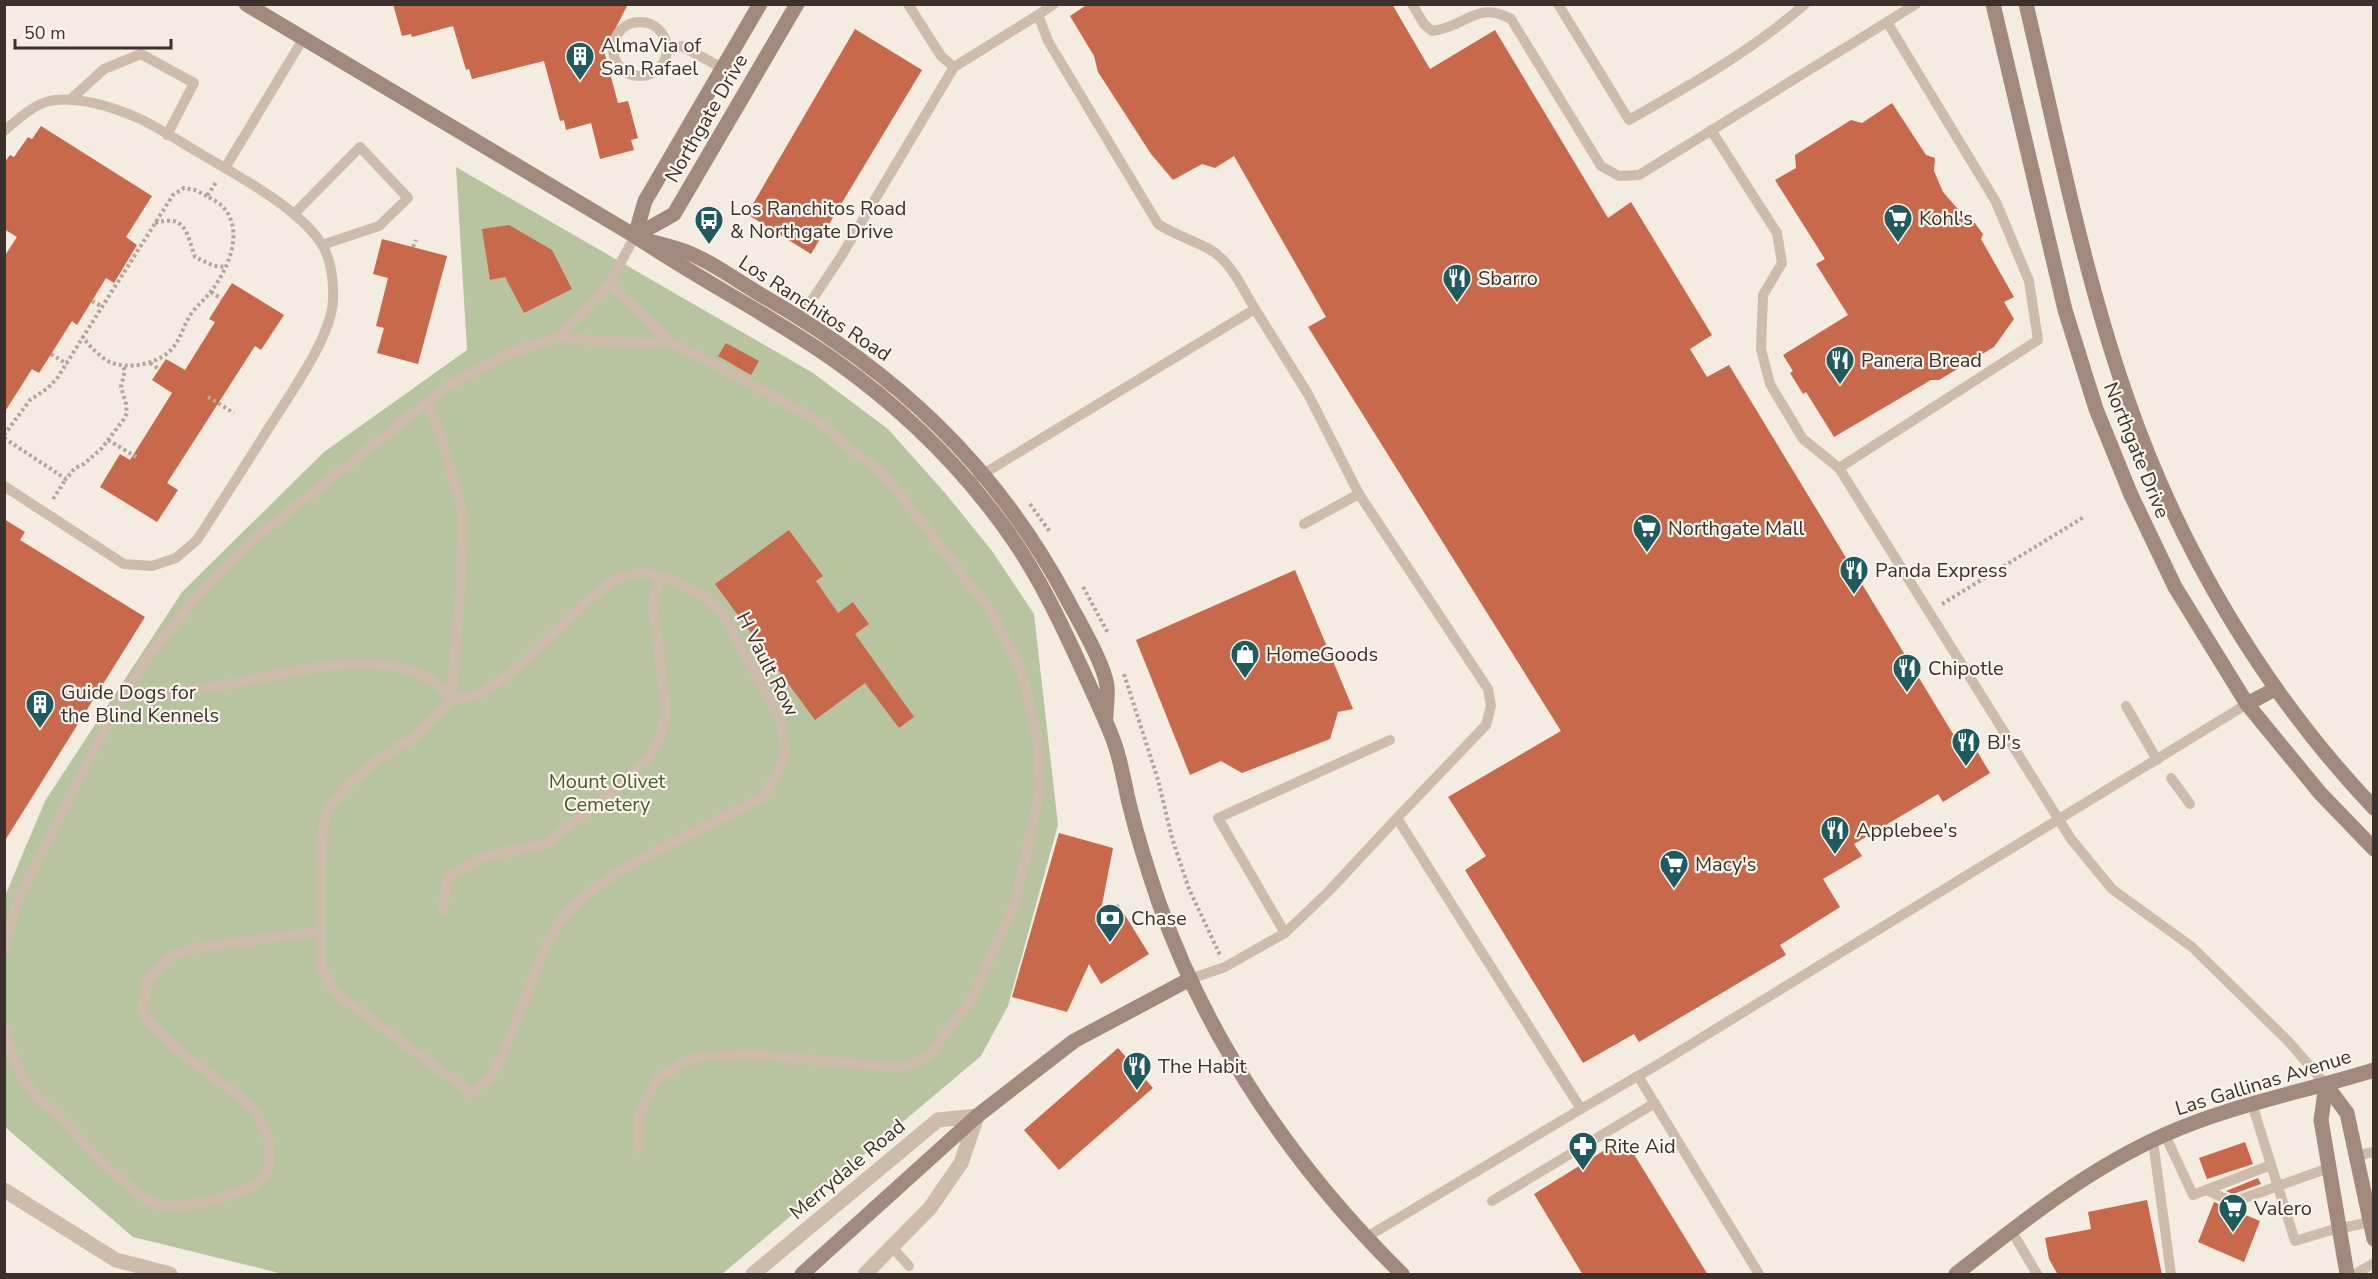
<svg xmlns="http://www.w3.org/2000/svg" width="2378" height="1279" viewBox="0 0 2378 1279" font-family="'Nunito Sans',sans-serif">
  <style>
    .green { fill: #b8c4a0 }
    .building { fill: #c8694b }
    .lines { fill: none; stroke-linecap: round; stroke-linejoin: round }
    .path { stroke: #b9a596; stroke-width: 4; stroke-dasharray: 3 3; stroke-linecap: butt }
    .lane { stroke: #cdbbac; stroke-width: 10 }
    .street { stroke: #cdbbac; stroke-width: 15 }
    .secondary { stroke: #a18a7d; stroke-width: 15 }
    .labels { text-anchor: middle; stroke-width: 4.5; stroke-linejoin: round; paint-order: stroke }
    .poi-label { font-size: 20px; fill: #3b302b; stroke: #fbf5ee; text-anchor: start }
    .street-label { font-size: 20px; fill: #3b302b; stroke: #fbf5ee }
    .park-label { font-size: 20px; fill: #4a5a2e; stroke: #fbf5ee }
  </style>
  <rect width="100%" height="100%" fill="#f4ebe1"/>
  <path class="green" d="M456 167 813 373 888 429 945 493 992 551 1034 614 1058 825 1008 1006 981 1056 722 1274H283L133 1237 5 1127V896L45 801 182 592 324 452 467 350Z"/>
  <g class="building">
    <path d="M393 4H628L604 51 618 103 628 101 638 138 631 140 634 150 600 159 591 123 566 130 564 120 560 121 544 61 472 79 469 69 466 70 453 26 412 37 411 34 402 36Z"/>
    <path d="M1088 4H1392L1430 69 1495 30 1608 218 1631 202 1712 335 1690 349 1707 377 1729 365 1964 752 1974 746 1990 773 1943 802 1938 794 1854 844 1862 856 1823 879 1840 907 1780 945 1786 955 1639 1042 1634 1034 1583 1063 1465 870 1486 856 1448 797 1561 731 1308 327 1326 317 1234 156 1215 168 1202 164 1173 180 1151 154 1098 72 1094 56 1070 16Z"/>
    <path d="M855 29 922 70 811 254 747 214Z"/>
    <path d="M1892 103 1926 155 1935 158 1934 171 1943 192 1957 208 1971 218 1983 234 1981 239 2014 297 2004 302 2014 319 1994 347 1939 380H1931L1834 437 1806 392 1803 394 1790 373 1793 371 1783 355 1848 315 1816 264 1825 259 1775 180 1796 168 1795 155 1851 120 1862 123Z"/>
    <path d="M41 126 152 196 126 237 137 245 114 283 106 278 77 325 72 321 39 373 32 369 4 413V257L17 237 4 229V163L10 155 14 157 28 137 32 139Z"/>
    <path d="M509 225 552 250 572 289 524 313 505 277 490 280 482 229Z"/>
    <path d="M382 239 447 256 418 364 377 353 384 328 376 326 388 278 373 274Z"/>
    <path d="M232 283 284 315 261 350 255 346 167 483 178 490 157 522 100 487 120 454 130 460 172 393 152 380 166 359 185 370 215 322 209 319Z"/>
    <path d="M726 343 759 361 751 375 718 356Z"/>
    <path d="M4 519 25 532 20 540 145 617 4 842Z"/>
    <path d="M789 530 823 576 816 581 838 613 853 602 869 624 855 634 914 717 899 728 865 683 815 720 715 584Z"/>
    <path d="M1295 570 1353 709 1338 712 1330 739 1242 773 1221 761 1190 775 1136 640Z"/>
    <path d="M1059 833 1113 848 1100 915 1118 904 1149 954 1101 984 1089 964 1067 1012 1012 997Z"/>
    <path d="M1118 1048 1153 1088 1059 1170 1024 1130Z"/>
    <path d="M1624 1138 1708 1275H1583L1534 1194Z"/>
    <path d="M2245 1142 2253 1164 2207 1179 2199 1158Z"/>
    <path d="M2258 1178 2261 1184 2233 1194 2226 1191Z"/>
    <path d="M2147 1200 2162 1275H2058L2049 1259 2045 1238 2091 1229 2088 1212Z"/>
    <path d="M2214 1202 2260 1221 2244 1262 2198 1242Z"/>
  </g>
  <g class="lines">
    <g class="path">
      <path d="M207 196 195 190 184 188 173 195 83 337C90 347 100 357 110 362 129 370 157 364 171 350 181 339 183 326 191 314 197 305 206 299 212 290 229 268 245 229 222 206 218 202 212 199 207 196L217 181"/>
      <path d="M155 223C186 214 186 232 195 257L214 266 226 267"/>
      <path d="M413 247 416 240"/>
      <path d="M211 292 222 299"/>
      <path d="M92 301 103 307"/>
      <path d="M51 354 67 364"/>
      <path d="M150 363 159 369"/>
      <path d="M208 397 234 413"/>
      <path d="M4 435 30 400 48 388 58 377 83 337"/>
      <path d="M4 438 66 479 75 468 84 464 102 448 124 419 127 413 126 404 121 387 125 370 122 365"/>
      <path d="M108 440 138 458"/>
      <path d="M53 499 66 479"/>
      <path d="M1030 504 1050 532"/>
      <path d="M1083 587 1108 633"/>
      <path d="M1942 604 2084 517"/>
      <path d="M1124 674 1158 780 1172 838 1189 889 1220 955"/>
    </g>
    <g class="lane">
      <path d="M908 4 941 56 954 67 1038 15"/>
      <path d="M1412 4 1424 24 1432 31C1467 27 1476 0 1511 19L1601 166 1619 176 1639 175 1887 22 1996 202 2029 281 2038 340 1839 468 2071 839 2112 889 2192 947 2289 1042 2326 1085"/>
      <path d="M1558 4 1629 120C1690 85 1752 51 1805 4"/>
      <circle cx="640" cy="49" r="27"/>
      <path d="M1887 22 1916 4"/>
      <path d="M667 50 682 46 722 68"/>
      <path d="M70 100 104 69 141 54 194 83 167 135"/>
      <path d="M1711 130 1777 233 1782 263 1763 295 1761 349 1770 384 1803 439 1839 468"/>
      <path d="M4 131C17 120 33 105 49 101 76 95 113 107 138 118 160 128 180 142 201 154 238 176 297 207 321 243 331 258 334 282 333 300 332 337 288 397 268 429 245 466 221 503 197 540L176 558 152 566 124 564 4 486"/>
      <path d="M225 168 303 39"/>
      <path d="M294 214 360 147 408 198 379 226 322 245"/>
      <path d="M609 284 672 343 707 360 813 418 887 478 991 611 1022 672 1038 741 1040 790 1016 900 973 997 929 1055 902 1068 758 1055 706 1056 685 1061 658 1079 639 1113 638 1149"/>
      <path d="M1255 309 1308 394 1359 494 1304 524"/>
      <path d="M800 318 840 258 954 67"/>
      <path d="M559 337 609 284 635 236"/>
      <path d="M428 402 445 449 463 516 461 582 451 701"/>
      <path d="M978 477 1255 309C1242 288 1231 261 1209 249 1193 240 1175 235 1158 224L1048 41 1038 15 1054 4"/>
      <path d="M1359 494 1488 689 1491 706 1486 725 1397 818"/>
      <path d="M641 572 673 580 704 596 723 614 782 722 785 754 775 778 761 798 642 858 605 880 571 908 550 936 501 1060 490 1077 471 1093 336 993 321 968V859L322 830 327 812 346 786 376 761 416 736 451 701 481 693 520 666 590 598 616 579Z"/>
      <path d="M124 698C157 694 190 690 223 685 283 675 389 642 441 687 445 690 448 697 451 701"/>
      <path d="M2126 706 2157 760"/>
      <path d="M2171 778 2190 804"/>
      <path d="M442 911 448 877 480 858 547 843 597 804 647 759 660 737 666 711 653 606 659 577"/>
      <path d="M1285 933 1218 818 1390 740"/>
      <path d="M4 950 17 901 97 744 148 656 200 593 259 535 448 386 509 353 559 337 598 341 672 343"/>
      <path d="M1190 979 1225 967 1285 933 1329 891 1397 818 1581 1109 1365 1238"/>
      <path d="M4 1028C10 1048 17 1070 29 1087 36 1098 48 1107 58 1116 82 1141 126 1191 156 1204 176 1212 257 1194 266 1174 273 1157 270 1141 263 1125 254 1104 236 1094 219 1081 191 1060 161 1040 142 1010L147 982 168 957 195 948 322 931"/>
      <path d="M1638 1076 1759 1274"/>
      <path d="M2252 1104 2295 1241 2328 1231 2370 1222"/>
      <path d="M1581 1109 1657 1065 2247 704"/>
      <path d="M2165 1135 2193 1195 2271 1165"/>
      <path d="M2153 1141 2171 1274"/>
      <path d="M2355 1156 2374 1152"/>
      <path d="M2206 1190 2233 1202 2329 1168"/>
      <path d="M1492 1201 1655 1103"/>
      <path d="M2011 1230 2037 1274"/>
      <path d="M893 1248 909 1266"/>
      <path d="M2355 1274 2374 1263"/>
    </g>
    <g class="street">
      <path d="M4 1190 116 1260 170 1274"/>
      <path d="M753 1274 938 1120 977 1116 961 1163 930 1208 865 1274"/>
    </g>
    <g class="secondary">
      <path d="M246 4 635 236C700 280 770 315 834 360 899 406 958 463 1005 528 1042 579 1067 636 1093 693 1101 711 1110 729 1116 748 1122 767 1125 787 1130 807 1138 839 1148 871 1159 903 1209 1044 1296 1170 1402 1274"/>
      <path d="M1993 4 2065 310 2096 409 2131 495 2175 587 2247 704 2320 793 2374 849"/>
      <path d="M2026 4C2057 135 2082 268 2126 395 2178 547 2263 691 2374 808"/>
      <path d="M635 236 674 214 797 4"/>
      <path d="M635 236 645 201 760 4"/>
      <path d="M649 241C661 244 673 247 684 251 709 260 739 282 763 296 895 372 995 464 1067 599 1078 620 1104 663 1107 686 1108 696 1106 707 1106 717"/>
      <path d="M2247 704 2275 689"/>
      <path d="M2326 1085 2321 1120 2347 1274"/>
      <path d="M2326 1085 2347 1113 2374 1239"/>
      <path d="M802 1274 977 1116 1074 1041 1190 979"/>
      <path d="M1956 1274C2022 1222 2086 1170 2164 1135 2230 1105 2304 1092 2374 1070"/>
    </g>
  </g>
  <defs>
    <g id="building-pin" transform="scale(1.5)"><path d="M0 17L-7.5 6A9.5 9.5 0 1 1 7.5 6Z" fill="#1f5a5e" stroke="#fbf5ee"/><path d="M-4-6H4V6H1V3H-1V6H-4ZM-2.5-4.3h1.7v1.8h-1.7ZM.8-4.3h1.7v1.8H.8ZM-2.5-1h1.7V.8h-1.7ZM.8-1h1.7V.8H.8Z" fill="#fff"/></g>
    <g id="supermarket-pin" transform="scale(1.5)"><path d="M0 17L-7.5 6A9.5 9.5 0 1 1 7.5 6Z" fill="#1f5a5e" stroke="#fbf5ee"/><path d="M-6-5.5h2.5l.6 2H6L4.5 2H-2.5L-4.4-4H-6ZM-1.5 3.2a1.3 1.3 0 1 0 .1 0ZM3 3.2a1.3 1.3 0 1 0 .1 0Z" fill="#fff"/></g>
    <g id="bus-pin" transform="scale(1.5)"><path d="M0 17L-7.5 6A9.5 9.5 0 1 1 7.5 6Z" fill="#1f5a5e" stroke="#fbf5ee"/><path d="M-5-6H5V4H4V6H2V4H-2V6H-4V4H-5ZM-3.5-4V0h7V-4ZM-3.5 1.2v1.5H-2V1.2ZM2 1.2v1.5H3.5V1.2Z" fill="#fff"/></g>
    <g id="restaurant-pin" transform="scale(1.5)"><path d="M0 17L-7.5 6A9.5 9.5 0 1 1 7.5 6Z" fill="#1f5a5e" stroke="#fbf5ee"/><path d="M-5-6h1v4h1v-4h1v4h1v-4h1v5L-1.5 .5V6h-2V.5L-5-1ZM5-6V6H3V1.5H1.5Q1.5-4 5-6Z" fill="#fff"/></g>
    <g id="shop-pin" transform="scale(1.5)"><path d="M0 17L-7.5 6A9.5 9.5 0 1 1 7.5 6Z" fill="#1f5a5e" stroke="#fbf5ee"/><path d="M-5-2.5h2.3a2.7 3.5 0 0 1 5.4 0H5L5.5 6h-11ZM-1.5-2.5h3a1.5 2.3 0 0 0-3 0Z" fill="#fff"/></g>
    <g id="bank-pin" transform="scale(1.5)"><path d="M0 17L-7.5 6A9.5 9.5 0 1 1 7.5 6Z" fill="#1f5a5e" stroke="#fbf5ee"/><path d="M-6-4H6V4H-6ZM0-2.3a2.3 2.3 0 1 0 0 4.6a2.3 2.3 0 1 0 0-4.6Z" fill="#fff"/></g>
    <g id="pharmacy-pin" transform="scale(1.5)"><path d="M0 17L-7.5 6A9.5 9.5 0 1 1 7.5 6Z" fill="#1f5a5e" stroke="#fbf5ee"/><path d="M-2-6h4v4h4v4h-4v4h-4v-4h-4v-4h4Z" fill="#fff"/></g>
  </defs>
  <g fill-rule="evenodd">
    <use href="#building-pin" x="580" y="56"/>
    <use href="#supermarket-pin" x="1898" y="218"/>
    <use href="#bus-pin" x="709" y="220"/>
    <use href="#restaurant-pin" x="1457" y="278"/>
    <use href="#restaurant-pin" x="1840" y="360"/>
    <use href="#supermarket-pin" x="1647" y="528"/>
    <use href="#restaurant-pin" x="1854" y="570"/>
    <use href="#shop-pin" x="1245" y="654"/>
    <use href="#restaurant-pin" x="1907" y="668"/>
    <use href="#building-pin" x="40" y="704"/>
    <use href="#restaurant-pin" x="1966" y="742"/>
    <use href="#restaurant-pin" x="1835" y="830"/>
    <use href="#supermarket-pin" x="1674" y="864"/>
    <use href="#bank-pin" x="1110" y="918"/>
    <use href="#restaurant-pin" x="1137" y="1066"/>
    <use href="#pharmacy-pin" x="1583" y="1146"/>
    <use href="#supermarket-pin" x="2233" y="1208"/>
  </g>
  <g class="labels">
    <g class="poi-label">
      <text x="601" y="52">AlmaVia of<tspan x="601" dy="23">San Rafael</tspan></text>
      <text x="730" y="215">Los Ranchitos Road<tspan x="730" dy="23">&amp; Northgate Drive</tspan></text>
      <text x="1919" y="225">Kohl's</text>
      <text x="1478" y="285">Sbarro</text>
      <text x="1861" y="367">Panera Bread</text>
      <text x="1668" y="535">Northgate Mall</text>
      <text x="1875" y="577">Panda Express</text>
      <text x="1266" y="661">HomeGoods</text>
      <text x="1928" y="675">Chipotle</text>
      <text x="61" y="699">Guide Dogs for<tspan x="61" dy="23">the Blind Kennels</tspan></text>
      <text x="1987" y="749">BJ's</text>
      <text x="1856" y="837">Applebee's</text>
      <text x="1695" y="871">Macy's</text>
      <text x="1131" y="925">Chase</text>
      <text x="1158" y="1073">The Habit</text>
      <text x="1604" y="1153">Rite Aid</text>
      <text x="2254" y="1215">Valero</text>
    </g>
    <g class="street-label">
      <text transform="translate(706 118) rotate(-60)" y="7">Northgate Drive</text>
      <text transform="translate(815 308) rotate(33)" y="7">Los Ranchitos Road</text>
      <text transform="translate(2137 450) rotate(68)" y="7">Northgate Drive</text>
      <text transform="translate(768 664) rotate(63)" y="7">H Vault Row</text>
      <text transform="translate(2263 1082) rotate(-17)" y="7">Las Gallinas Avenue</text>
      <text transform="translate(847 1169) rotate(-40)" y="7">Merrydale Road</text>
    </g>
    <g class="park-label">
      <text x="607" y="788">Mount Olivet<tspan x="607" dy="23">Cemetery</tspan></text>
    </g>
  </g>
  <rect width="2378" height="1279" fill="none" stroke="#3b302b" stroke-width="12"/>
  <path d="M15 39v9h156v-9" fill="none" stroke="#3b302b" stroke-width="3"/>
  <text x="24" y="39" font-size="18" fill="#3b302b" stroke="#fbf5ee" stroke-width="4.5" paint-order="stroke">50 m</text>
</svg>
